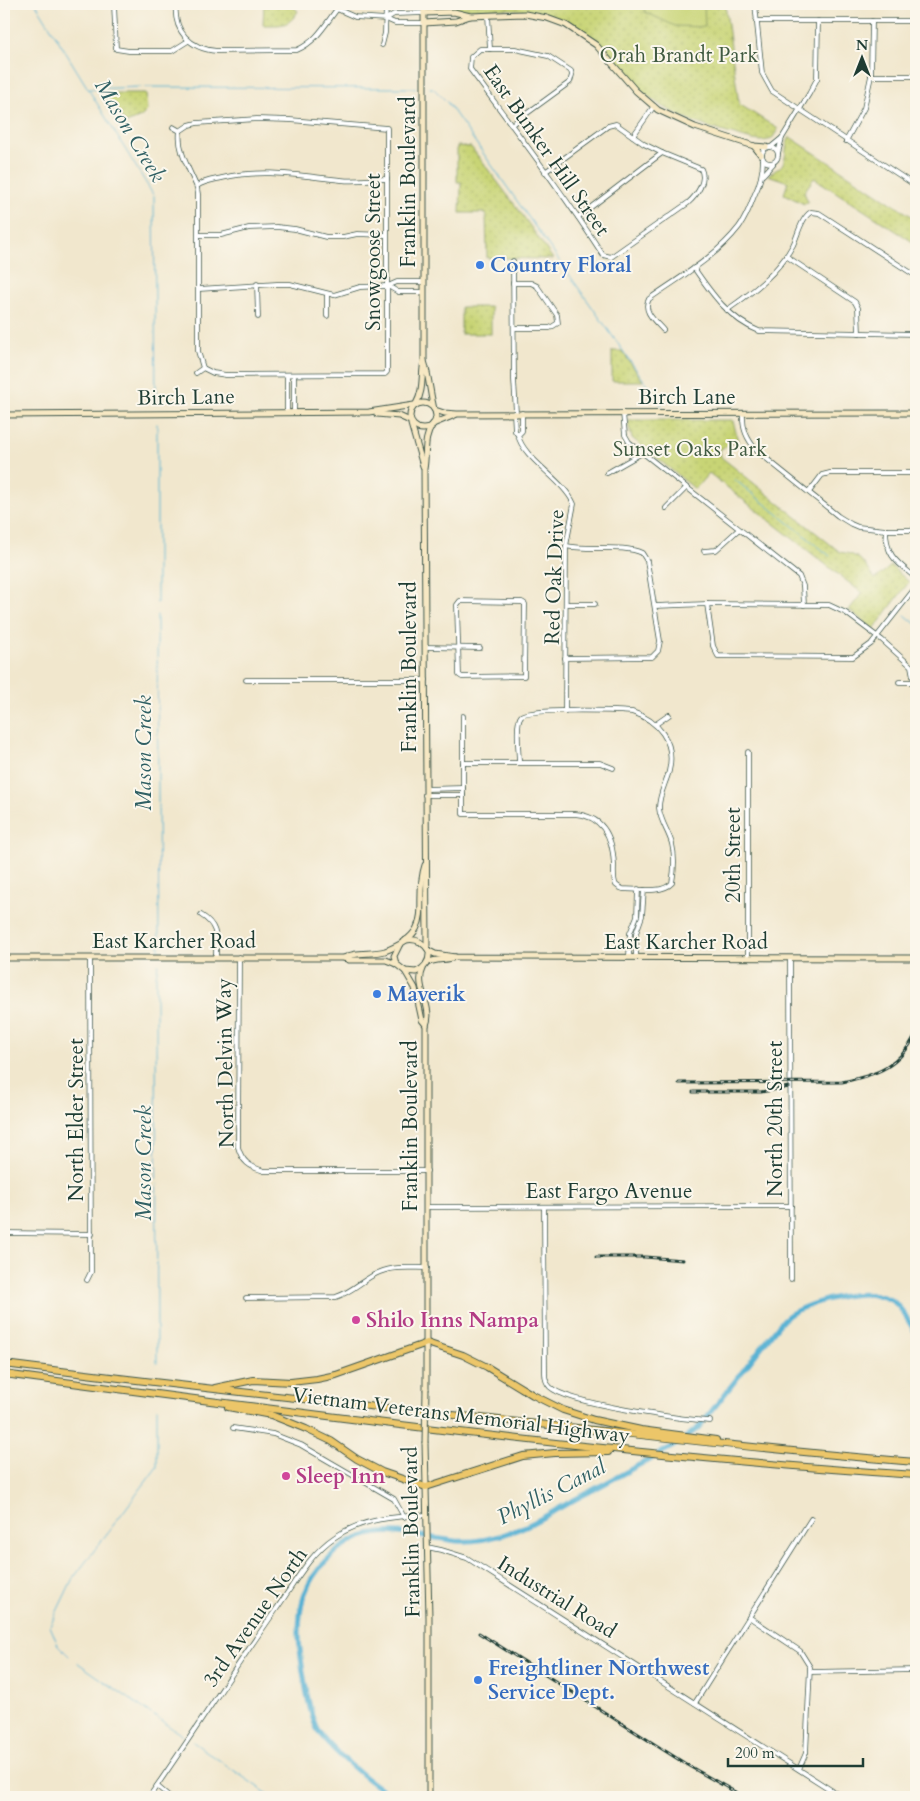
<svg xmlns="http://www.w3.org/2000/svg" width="920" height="1801" viewBox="0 0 920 1801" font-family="Cardo,serif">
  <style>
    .grass { fill: url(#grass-dots); stroke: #748854 }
    .garden { fill: #c8d475; stroke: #748854 }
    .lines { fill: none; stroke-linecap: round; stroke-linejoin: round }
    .stream { stroke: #56b1d3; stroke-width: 1 }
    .canal { stroke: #56b1d3; stroke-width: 5 }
    .street-casing { stroke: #3e564b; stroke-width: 5.5 }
    .secondary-casing { stroke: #3e564b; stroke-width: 7 }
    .highway-casing { stroke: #3e564b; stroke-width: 8 }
    .street { stroke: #fff; stroke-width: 4 }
    .secondary { stroke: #f7e8c3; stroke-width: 5 }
    .highway { stroke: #ecc669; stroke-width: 6 }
    .rail-casing { stroke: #1f3d34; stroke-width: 3 }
    .rail { stroke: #fbf7ec; stroke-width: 1; stroke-dasharray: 4; stroke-linecap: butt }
    .secondary-bridge-casing { stroke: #3e564b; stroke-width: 7; stroke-linecap: butt }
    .secondary-bridge { stroke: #f7e8c3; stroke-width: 5 }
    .shop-dot { fill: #3f7fe0; stroke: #fbf7ec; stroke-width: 2 }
    .hotel-dot { fill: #d1479c; stroke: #fbf7ec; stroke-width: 2 }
    .labels { text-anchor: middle; stroke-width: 4; stroke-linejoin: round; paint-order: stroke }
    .park-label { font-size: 21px; fill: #415b41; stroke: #fbf7ec }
    .street-label { font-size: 21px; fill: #1f3d34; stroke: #fbf7ec }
    .shop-label { font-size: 21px; font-weight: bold; fill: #366cbe; stroke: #fbf7ec; text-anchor: start }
    .hotel-label { font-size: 21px; font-weight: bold; fill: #b23c85; stroke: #fbf7ec; text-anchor: start }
    .water-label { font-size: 22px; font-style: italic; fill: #306064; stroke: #fbf7ec }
  </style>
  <defs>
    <pattern id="grass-dots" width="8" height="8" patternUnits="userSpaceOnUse" patternTransform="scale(1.25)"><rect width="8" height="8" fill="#c8d475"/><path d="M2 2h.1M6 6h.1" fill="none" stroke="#abb766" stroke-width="1.8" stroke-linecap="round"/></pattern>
  </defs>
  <rect width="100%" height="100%" fill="#fbf7ec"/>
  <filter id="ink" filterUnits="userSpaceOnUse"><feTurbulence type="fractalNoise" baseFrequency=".02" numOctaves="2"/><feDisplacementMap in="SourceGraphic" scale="10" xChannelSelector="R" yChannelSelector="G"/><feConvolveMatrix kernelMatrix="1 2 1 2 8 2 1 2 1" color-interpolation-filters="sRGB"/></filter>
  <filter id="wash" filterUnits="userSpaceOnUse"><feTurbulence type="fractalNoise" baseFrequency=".0096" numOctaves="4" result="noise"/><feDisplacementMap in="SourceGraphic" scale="20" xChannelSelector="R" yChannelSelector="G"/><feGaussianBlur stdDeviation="1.12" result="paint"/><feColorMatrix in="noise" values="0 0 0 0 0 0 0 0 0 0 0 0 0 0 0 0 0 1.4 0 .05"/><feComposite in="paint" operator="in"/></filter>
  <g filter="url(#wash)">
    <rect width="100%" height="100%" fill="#f1e7cd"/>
    <g class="grass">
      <path d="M264 4H290L298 11C289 27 281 25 263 25Z"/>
      <path d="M431 4H725L739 104 778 129 772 139C760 144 746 138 735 135 697 125 663 112 634 84 611 60 597 35 564 21 525 4 479 10 437 10L433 9Z"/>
      <path d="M100 93H146L147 111 141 117 126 123Z"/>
      <path d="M790 137 916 219V244L814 178 804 192 808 202 804 204 784 194 788 182 768 175C772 172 776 170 779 168 789 160 783 147 790 137Z"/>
      <path d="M457 146 471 147 521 213 553 259 487 258 486 213H460L461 182H457Z"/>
      <rect x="461" y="307" width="30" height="27"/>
      <path d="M612 351H622L643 381H612Z"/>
      <path d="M630 420H733L738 442 720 449 721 457 840 552C861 555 863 562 875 579L891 566 909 582 874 629 849 610 862 593 709 473 695 489 632 438 628 424Z"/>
    </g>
    <path class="garden" d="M643 4H704L705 27 675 26 645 12Z"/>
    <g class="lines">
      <g class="stream">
        <path d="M36 4 154 196 156 404"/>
        <path d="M145 87 416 88"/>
        <path d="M430 88H433L447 102 662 406"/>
        <path d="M90 89 141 87"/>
        <path d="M157 424V603"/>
        <path d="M734 479 830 556"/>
        <path d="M157 615 159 951"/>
        <path d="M905 615 916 624"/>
        <path d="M157 1363 156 976 158 964"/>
        <path d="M69 1656 58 1645 50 1626 72 1580 157 1467V1408"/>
        <path d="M78 1663 183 1736"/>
        <path d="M193 1742 272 1797"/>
      </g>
      <path class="canal" d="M409 1797C402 1796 394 1795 387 1792 371 1785 329 1747 319 1732 309 1719 299 1652 299 1633 299 1605 305 1582 326 1561 367 1518 405 1535 456 1541 472 1542 490 1539 505 1534 529 1527 550 1513 572 1501 608 1482 643 1463 679 1443L699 1427 778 1326C781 1322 785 1318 789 1315 812 1300 870 1285 894 1302 903 1309 910 1324 916 1334"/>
    </g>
  </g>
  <g filter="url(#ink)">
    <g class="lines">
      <g class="street-casing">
        <g id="street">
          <path d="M114 4 116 49 129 51H172L188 41"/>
          <path d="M176 4C173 31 190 49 217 51L297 50C316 42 325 25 337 9"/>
          <path d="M331 4 337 9 355 17 386 19 395 23H424"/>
          <path d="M755 4 762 73 772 91 916 186"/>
          <path d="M488 15 490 49"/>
          <path d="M386 19 394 14 424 13"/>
          <path d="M756 21H916"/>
          <path d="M382 45 385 33 386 4"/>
          <path d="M871 76H916"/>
          <path d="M511 125 570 82 572 75 571 71 548 56 515 49H480L471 57 470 69C515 130 562 191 603 255L611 257 688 203C697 195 707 181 701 169L662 153 644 144 616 124 608 126 545 172"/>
          <path d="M173 127 180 131"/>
          <path d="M180 131 189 125 197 123 257 119 290 120 387 128V372L385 374 226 375 213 373 203 368"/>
          <path d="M180 131C177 151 190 170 197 188L198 194V351L203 368"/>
          <path d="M633 136 654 106"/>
          <path d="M782 138 809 94 817 79 818 21"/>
          <path d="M846 141 864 108 871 76 872 21"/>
          <circle cx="770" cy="155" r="8"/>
          <path d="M771 147 782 138 778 153"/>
          <path d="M763 175 773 164"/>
          <path d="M197 186C204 181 213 180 222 178 263 168 301 176 341 180 356 182 372 179 387 179"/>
          <path d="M578 217 662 153"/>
          <path d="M199 235H221L249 228 277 227 295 229 326 237H343L357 234 386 235"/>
          <path d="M786 256 855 302 858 308 859 333"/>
          <path d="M513 261 514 380 516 413"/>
          <path d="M694 268C711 293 730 320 759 331L916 334"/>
          <path d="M424 282H397L388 286 398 292H424"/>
          <path d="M513 283H531L537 286 557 315 558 323 550 328H514"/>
          <path d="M257 284 258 317"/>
          <path d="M199 289 277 284H290L334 295 360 287 388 286"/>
          <path d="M327 294V316"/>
          <path d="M727 310C753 292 778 273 793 245 798 235 801 218 811 212L819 213 916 276"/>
          <path d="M663 330C655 321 642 311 649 299 680 277 715 258 739 227 746 218 750 207 754 196 760 184 763 173 763 159"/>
          <path d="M196 373 203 368"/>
          <path d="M287 375V413"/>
          <path d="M294 375V413"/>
          <path d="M514 413 515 431 518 435 522 431V413"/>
          <path d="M623 413 625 435 629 442 799 576 803 586 804 605"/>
          <path d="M743 413C742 429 747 439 757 451L838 516 851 524 858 527 886 530H916"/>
          <path d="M518 435C523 459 563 479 574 504L566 546 565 711"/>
          <path d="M607 473 642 453"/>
          <path d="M809 492 822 475 830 473H916"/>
          <path d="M666 508 686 488"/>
          <path d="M886 530C886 557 897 562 916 578"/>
          <path d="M704 551 716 550 738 530"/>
          <path d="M460 601 522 602 525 604 524 676 462 677 459 675 457 605Z"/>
          <path d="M566 604H595"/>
          <path d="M707 604 713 646 718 656 853 657 871 644 916 587"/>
          <path d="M655 606 707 604 829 605 846 613 882 640 911 666 914 682"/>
          <path d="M425 647 480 648"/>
          <path d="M565 658 652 657 658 651 660 641 647 561 642 553C623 544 589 551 566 546"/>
          <path d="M246 680H426"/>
          <path d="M899 682H914"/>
          <path d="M463 716V814H575C604 816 613 838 614 865 614 871 613 880 616 885 618 887 620 888 623 889 637 889 662 894 672 883 674 872 675 856 672 844 669 832 660 821 659 808 659 794 666 783 669 771 676 742 658 720 632 712 617 711 527 708 521 716 515 723 519 753 519 762"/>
          <path d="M656 724 669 715"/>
          <path d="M463 763H600L613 768"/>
          <path d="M426 789 463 788"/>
          <path d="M425 795H463"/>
          <path d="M201 915C219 926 216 938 216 957"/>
          <path d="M239 957 238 1147C242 1162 250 1167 264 1171H427"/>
          <path d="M629 957 630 933 637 916 638 889"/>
          <path d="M636 957V933L642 916 644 890"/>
          <path d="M748 958V752"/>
          <path d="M790 959 791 1279"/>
          <path d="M427 1207 791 1206"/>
          <path d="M544 1207 545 1373C545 1378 546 1383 550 1387 568 1404 681 1419 710 1421"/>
          <path d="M4 1233 92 1234"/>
          <path d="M87 1280 91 1272 90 958"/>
          <path d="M246 1298 336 1297C353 1292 364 1278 380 1272 394 1266 412 1268 427 1268"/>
          <path d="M233 1428 273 1434 301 1445 394 1499 404 1517"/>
          <path d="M427 1547 441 1550 467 1558 842 1797"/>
          <path d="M749 1617 800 1651 810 1667 806 1753 799 1769"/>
          <path d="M810 1672 916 1670"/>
          <path d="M695 1703 811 1519"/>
          <path d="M157 1786 170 1797"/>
          <path d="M149 1797C192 1736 232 1672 275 1611 293 1586 309 1554 335 1537 361 1519 396 1516 427 1515"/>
        </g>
      </g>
      <g class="secondary-casing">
        <g id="secondary">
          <path d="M424 13 454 12 470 16"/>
          <path d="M424 23 456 21 470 16 525 14 547 18 566 25 596 45 636 91 658 110 695 127 754 146 766 147"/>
          <path d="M754 146 761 155"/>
          <path d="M424 361C429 376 430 393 434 409"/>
          <circle cx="423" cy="416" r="13"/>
          <path d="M416 404C424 390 421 376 424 360V4"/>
          <path d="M435 410 444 413 457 414 916 413"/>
          <path d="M377 414 399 416 410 421"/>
          <path d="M4 415 369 412 414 405"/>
          <path d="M411 424 423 466"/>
          <path d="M433 424 455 415"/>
          <path d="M427 948 424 469C427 453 423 439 432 426"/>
          <path d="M429 951 435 954 455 957 916 958"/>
          <path d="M4 958H344L349 960H386L396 964 405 971 416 972C425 968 430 961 429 951 424 943 416 938 406 940"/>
          <path d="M344 958C355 951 372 955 385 951 439 931 412 904 425 865"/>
          <path d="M427 963C437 958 446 961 455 957"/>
          <path d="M396 964 394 956 399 946"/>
          <path d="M423 969C414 987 434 1007 426 1025V1389"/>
          <path d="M405 971 415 988 422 1020 426 1025"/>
          <path d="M425 1443 429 1617V1797"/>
        </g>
      </g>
      <g class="highway-casing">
        <g id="highway">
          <path d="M4 1364C188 1387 373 1407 558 1426 678 1439 797 1453 916 1462"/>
          <path d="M4 1374C307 1414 611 1455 916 1475"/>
          <path d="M215 1388 253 1380 291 1382 317 1379 336 1375 427 1343 463 1355 487 1367 533 1395 563 1410 594 1420 641 1430 716 1440"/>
          <path d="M228 1407 271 1415 306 1429 331 1441 357 1459 382 1472 426 1487 523 1456 555 1453 608 1452"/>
        </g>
      </g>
      <use href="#street" class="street"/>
      <use href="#secondary" class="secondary"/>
      <use href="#highway" class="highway"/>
      <g class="rail-casing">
        <g id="rail">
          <path d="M679 1083 842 1082C877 1075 899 1067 916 1034"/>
          <path d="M693 1092H761L789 1087"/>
          <path d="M596 1257H645L683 1260"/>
          <path d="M479 1633 689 1766 744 1797"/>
        </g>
      </g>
      <use href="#rail" class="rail"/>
      <g class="secondary-bridge-casing">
        <path id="secondary-bridge" d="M425 1443 426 1389"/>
      </g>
      <use href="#secondary-bridge" class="secondary-bridge"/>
    </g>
  </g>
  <g class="shop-dot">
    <circle cx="480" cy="265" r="5"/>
    <circle cx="377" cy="994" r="5"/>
    <circle cx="478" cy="1680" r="5"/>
  </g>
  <g class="hotel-dot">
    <circle cx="356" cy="1320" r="5"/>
    <circle cx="286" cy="1476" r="5"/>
  </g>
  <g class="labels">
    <g class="park-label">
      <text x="679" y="62">Orah Brandt Park</text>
      <text x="690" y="456">Sunset Oaks Park</text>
    </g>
    <g class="street-label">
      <text transform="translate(547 150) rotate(55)" y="7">East Bunker Hill Street</text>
      <text transform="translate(408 182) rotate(-90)" y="7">Franklin Boulevard</text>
      <text transform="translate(373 252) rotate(-90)" y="7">Snowgoose Street</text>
      <text transform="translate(186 397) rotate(-1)" y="7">Birch Lane</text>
      <text x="687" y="404">Birch Lane</text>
      <text transform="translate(554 577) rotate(-88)" y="7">Red Oak Drive</text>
      <text transform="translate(409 667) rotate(-90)" y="7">Franklin Boulevard</text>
      <text transform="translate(733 855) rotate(-90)" y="7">20th Street</text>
      <text x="174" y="948">East Karcher Road</text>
      <text x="686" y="949">East Karcher Road</text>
      <text transform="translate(225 1063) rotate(-91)" y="7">North Delvin Way</text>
      <text transform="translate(775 1119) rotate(-90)" y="7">North 20th Street</text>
      <text transform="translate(76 1120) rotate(-90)" y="7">North Elder Street</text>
      <text transform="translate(410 1126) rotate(-90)" y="7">Franklin Boulevard</text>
      <text x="609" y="1198">East Fargo Avenue</text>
      <text transform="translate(461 1415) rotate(7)" y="7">Vietnam Veterans Memorial Highway</text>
      <text transform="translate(411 1532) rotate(-91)" y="7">Franklin Boulevard</text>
      <text transform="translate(557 1597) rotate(32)" y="7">Industrial Road</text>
      <text transform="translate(255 1617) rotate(-55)" y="7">3rd Avenue North</text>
    </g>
    <g class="shop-label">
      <text x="490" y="272">Country Floral</text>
      <text x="387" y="1001">Maverik</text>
      <text x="488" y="1675">Freightliner Northwest<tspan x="488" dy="24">Service Dept.</tspan></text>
    </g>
    <g class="hotel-label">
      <text x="366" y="1327">Shilo Inns Nampa</text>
      <text x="296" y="1483">Sleep Inn</text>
    </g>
    <g class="water-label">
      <text transform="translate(131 130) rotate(59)" y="8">Mason Creek</text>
      <text transform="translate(143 753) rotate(-90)" y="8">Mason Creek</text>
      <text transform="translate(143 1163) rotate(-90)" y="8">Mason Creek</text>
      <text transform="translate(551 1491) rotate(-27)" y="8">Phyllis Canal</text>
    </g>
  </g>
  <rect width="920" height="1801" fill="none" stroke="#fbf7ec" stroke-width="20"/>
  <g transform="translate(862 58)" stroke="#fbf7ec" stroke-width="4" paint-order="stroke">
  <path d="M0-4L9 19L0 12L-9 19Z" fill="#1f3d34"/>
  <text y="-8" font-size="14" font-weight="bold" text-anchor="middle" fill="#1f3d34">N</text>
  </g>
  <path d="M728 1758v8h135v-8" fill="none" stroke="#1f3d34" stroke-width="2.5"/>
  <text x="735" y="1758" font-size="15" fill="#1f3d34" stroke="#fbf7ec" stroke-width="4" paint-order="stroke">200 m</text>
</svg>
